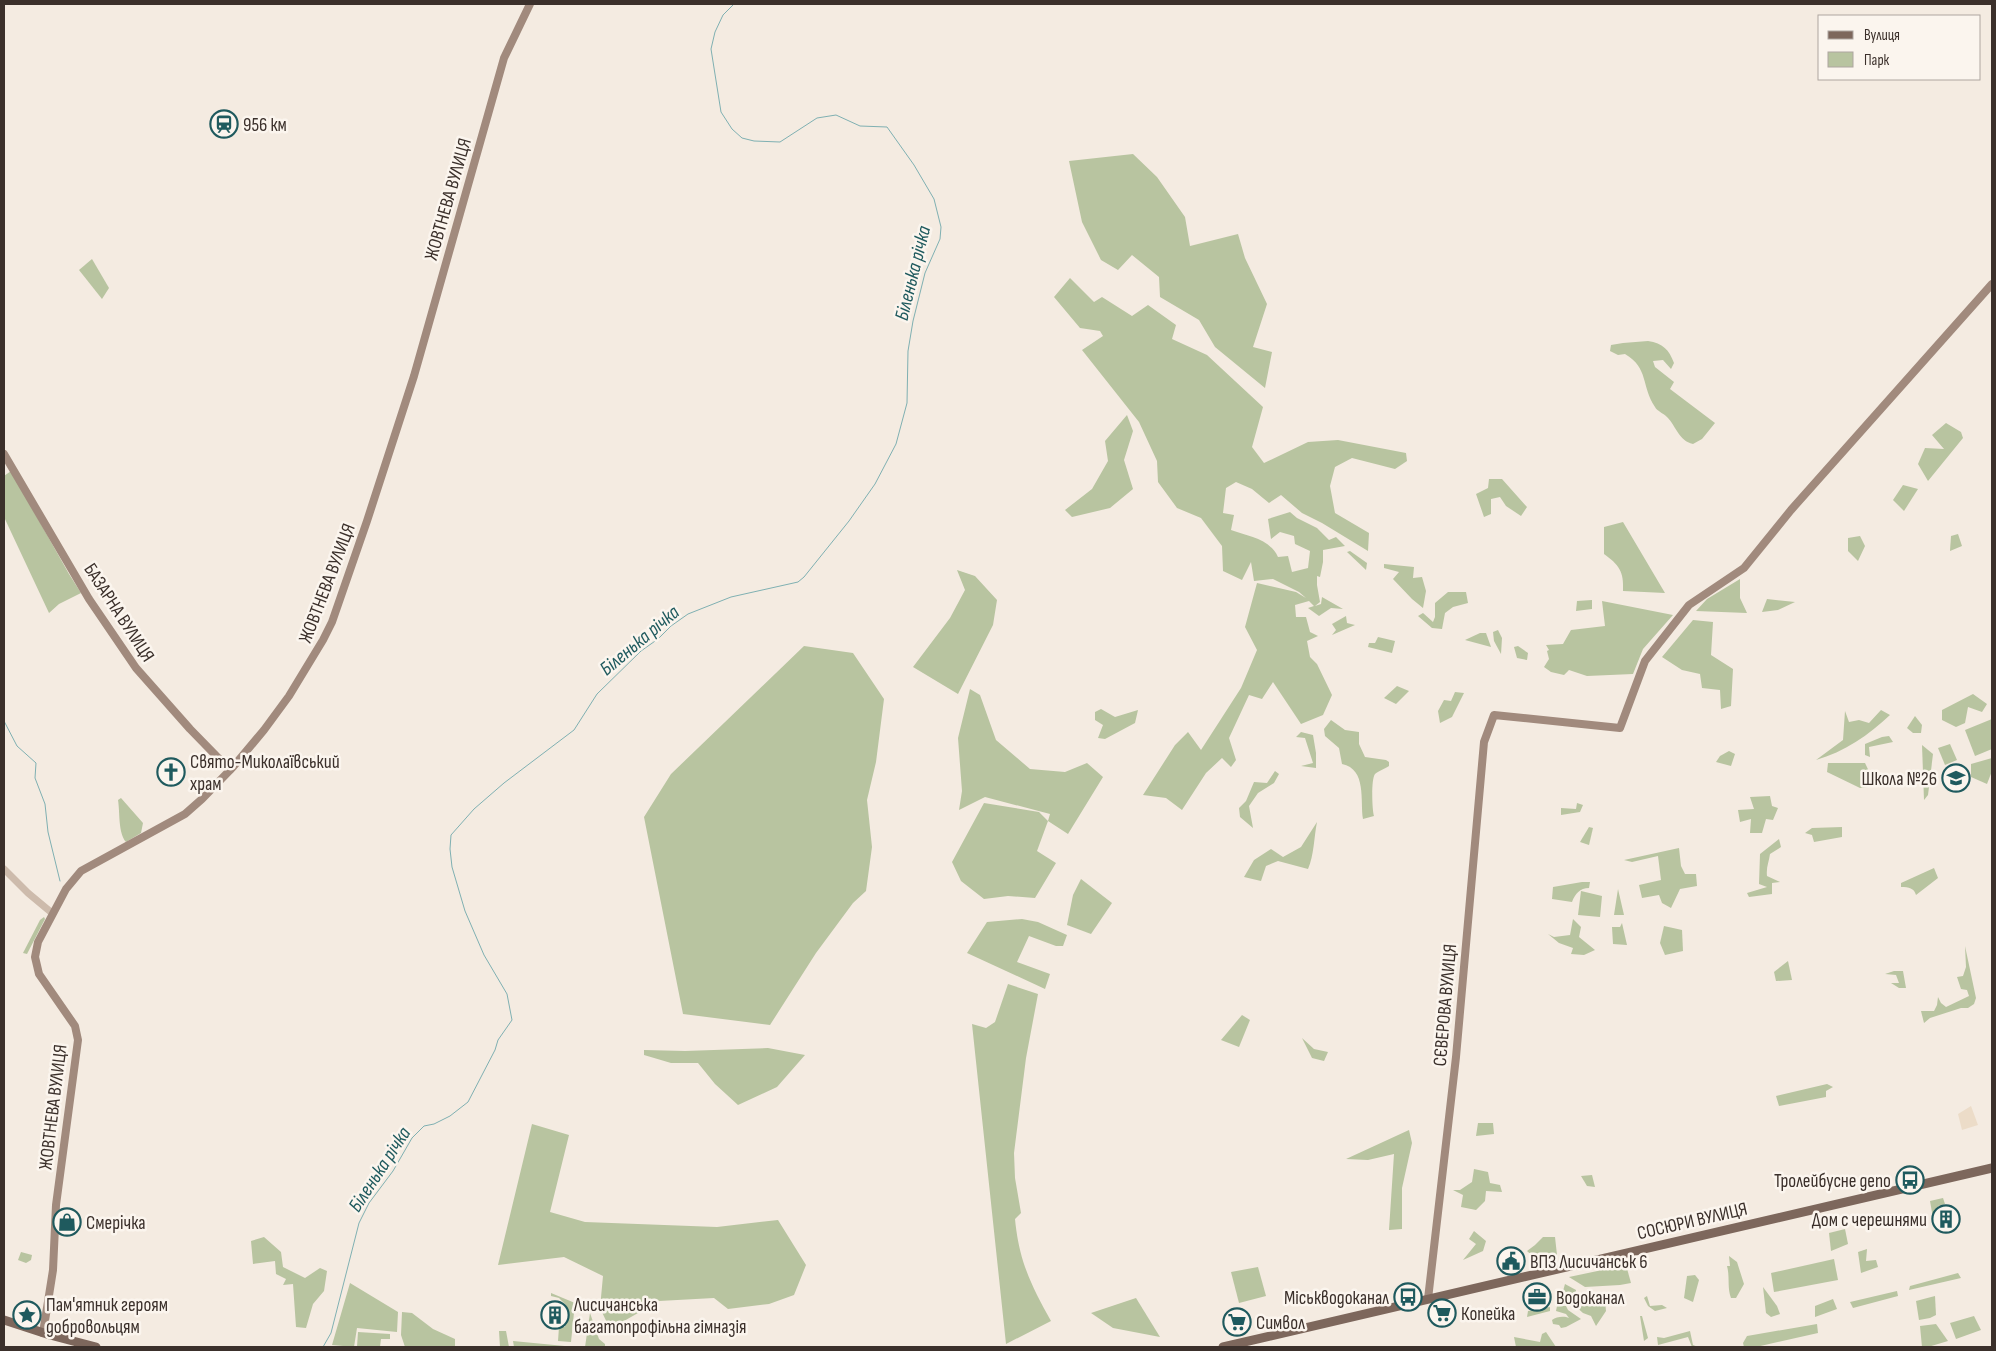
<svg xmlns="http://www.w3.org/2000/svg" width="1996" height="1351" viewBox="0 0 1996 1351" font-family="'Sofia Sans Condensed',sans-serif">
  <style>
    .green { fill: #b8c4a0 }
    .plaza { fill: #ecdcc8 }
    .lines { fill: none; stroke-linecap: round; stroke-linejoin: round }
    .stream { stroke: #7fb0b2; stroke-width: 1 }
    .tertiary { stroke: #cdbbac; stroke-width: 7 }
    .secondary { stroke: #a18a7d; stroke-width: 8 }
    .primary { stroke: #7d675c; stroke-width: 9 }
    .labels { text-anchor: middle; stroke-width: 5; stroke-linejoin: round; paint-order: stroke }
    .poi-label { font-size: 19px; fill: #3b302b; stroke: #fbf5ee; text-anchor: start }
    .street-label { font-size: 19px; fill: #3b302b; stroke: #fbf5ee }
    .water-label { font-size: 20px; font-style: italic; fill: #1f5a5e; stroke: #fbf5ee }
  </style>
  <rect width="100%" height="100%" fill="#f4ebe1"/>
  <g class="green">
    <path d="M1133 154 1157 177 1185 217 1190 246 1238 234 1245 258 1267 304 1253 347 1272 352 1265 388 1215 347 1199 320 1160 297 1159 277 1132 255 1118 270 1101 260 1082 222 1069 161Z"/>
    <path d="M92 259 109 288 102 299 79 270Z"/>
    <path d="M1070 278 1094 302 1102 297 1132 316 1148 305 1176 325 1172 339 1207 355 1263 407 1252 447 1264 463 1308 442 1338 440 1406 453 1407 461 1395 469 1352 458 1335 467 1330 486 1335 513 1369 533 1368 551 1322 523 1302 513 1281 495 1269 503 1252 489 1236 482 1226 488 1223 513 1234 515 1231 530C1248 536 1270 539 1278 557L1288 556 1292 572 1308 568 1310 551 1295 544 1294 536 1280 532 1271 539 1268 519 1290 512 1297 518 1317 528 1329 540 1336 537 1345 546 1323 550V562L1320 577 1317 576V585L1320 602 1315 606 1321 604 1322 597 1343 609 1331 608 1319 616 1308 608 1314 606 1309 601 1295 605 1296 617H1306L1310 632 1318 636 1307 641 1310 657 1317 664 1332 695 1323 715 1301 724 1273 682 1262 699 1249 695 1229 738 1236 760 1231 767 1222 758 1206 773 1182 810 1166 798 1143 795 1175 745 1188 732 1201 750 1241 688 1257 650 1245 627 1257 583 1296 592 1306 598 1299 592 1273 579 1254 581 1251 562 1242 580 1223 571 1222 546 1201 518 1177 508 1158 482 1157 461 1139 422 1082 350 1103 336 1100 331 1080 328 1054 297Z"/>
    <path d="M1648 341C1663 343 1669 350 1674 363L1671 369 1663 360 1653 361 1655 367 1674 382 1670 389 1715 423 1702 439 1693 444C1679 441 1676 426 1667 417 1663 413 1657 411 1655 407 1641 386 1649 368 1625 354L1618 355 1610 351 1611 345 1623 343Z"/>
    <path d="M1127 415 1133 431 1124 460 1133 489 1110 508 1072 517 1065 510 1092 489 1108 461 1105 441Z"/>
    <path d="M1946 423 1961 432 1963 438 1928 481 1918 464 1925 448 1944 449 1932 435Z"/>
    <path d="M11 471 69 574 81 593 59 604 49 613 4 517V476Z"/>
    <path d="M1489 479H1502L1527 507 1521 516 1506 506 1500 497 1491 499V514L1484 517 1476 494 1488 488Z"/>
    <path d="M1903 485 1918 489 1904 511 1893 500Z"/>
    <path d="M1623 522 1665 593 1623 591C1624 571 1619 565 1604 554V527Z"/>
    <path d="M1958 534 1962 546 1950 551 1951 536Z"/>
    <path d="M1860 536 1865 546 1858 561 1848 551V538Z"/>
    <path d="M1350 551 1367 563 1366 570 1347 552Z"/>
    <path d="M1384 564 1414 567 1413 578 1422 577 1426 591 1423 608 1412 599 1393 579 1399 572 1384 568Z"/>
    <path d="M957 570 975 576 997 600 993 625 958 694 913 667 950 618 965 590Z"/>
    <path d="M1740 579V598L1747 613 1696 611 1707 599Z"/>
    <path d="M1448 592H1466L1468 603 1453 607 1445 613 1442 629 1432 628 1418 616 1423 613 1433 622 1435 617V603Z"/>
    <path d="M1767 599 1795 602 1778 610 1762 612Z"/>
    <path d="M1592 600V609L1576 611 1577 601Z"/>
    <path d="M1602 601 1673 615 1643 649 1633 674 1587 676 1569 670 1564 675 1551 672 1544 667 1549 659 1547 651 1549 650 1546 645 1563 644 1571 630 1605 626Z"/>
    <path d="M1346 616 1347 623 1355 625 1332 635 1336 630 1332 624Z"/>
    <path d="M1693 620 1713 622 1711 655 1733 669 1731 706 1721 709 1720 690 1702 688 1700 674 1682 670 1662 657Z"/>
    <path d="M1498 630 1502 638 1501 654 1494 641 1493 632Z"/>
    <path d="M1480 633H1486L1491 647 1465 640Z"/>
    <path d="M1378 637 1395 641 1392 653 1368 647 1369 643H1375Z"/>
    <path d="M804 646 853 653 884 699 876 762 867 800 872 847 866 891 853 903 816 953 770 1025 683 1014 644 817 671 774Z"/>
    <path d="M1518 646 1528 653 1527 660 1517 658 1514 647Z"/>
    <path d="M1397 686 1409 691 1396 704 1384 698Z"/>
    <path d="M970 689 980 695 996 740 1030 769 1065 772 1087 763 1103 777 1068 834 1048 821 1037 851 1056 863 1035 898 1008 896 984 899 961 881 952 862 984 803 1039 812 1048 821 1050 814 985 797 959 810 962 791 958 738Z"/>
    <path d="M1455 692 1464 693 1452 717 1440 723 1438 711 1444 700 1451 701Z"/>
    <path d="M1973 694 1987 704 1982 712 1968 707 1965 723 1956 727 1942 720V710Z"/>
    <path d="M1101 709 1115 717 1138 710 1135 723 1105 739 1098 738 1103 725 1095 720V712Z"/>
    <path d="M1881 710 1890 715C1869 735 1844 752 1816 760L1843 740 1845 711 1849 722 1859 720 1869 723Z"/>
    <path d="M1915 716 1922 725 1921 733H1913L1907 728Z"/>
    <path d="M1992 719V749L1975 756 1965 730Z"/>
    <path d="M1331 720 1345 730 1359 732V744L1365 757 1386 760 1389 762V766C1385 769 1378 771 1375 774 1371 779 1372 810 1374 816L1363 819C1360 801 1367 769 1342 764L1339 748 1325 736 1324 729Z"/>
    <path d="M1301 732 1313 735 1316 753V768L1301 766 1313 763 1305 738 1296 737Z"/>
    <path d="M1889 736 1893 742 1869 747 1870 757 1865 755V744L1882 737Z"/>
    <path d="M1950 744 1957 760 1945 765 1938 748Z"/>
    <path d="M1922 745 1933 754 1928 795 1924 800Z"/>
    <path d="M1729 751 1735 754 1731 766 1716 762 1720 756Z"/>
    <path d="M1992 758V771L1987 784 1971 777V764Z"/>
    <path d="M1828 763H1865L1876 786 1860 788 1827 772Z"/>
    <path d="M1275 771 1279 774 1274 783 1258 793 1249 806 1253 828 1240 817 1239 808 1246 801 1254 782 1267 783Z"/>
    <path d="M1770 796 1772 806 1778 808 1773 820 1766 819 1762 833H1750L1751 819 1740 822 1738 810 1754 809 1750 797Z"/>
    <path d="M121 798 143 823 141 833 126 842C118 833 120 812 118 800Z"/>
    <path d="M1577 803 1583 805 1580 812 1561 815V808L1576 809Z"/>
    <path d="M1317 822C1314 837 1314 856 1308 869L1278 861 1266 866 1261 881 1244 877 1254 860 1271 849 1283 857 1301 847Z"/>
    <path d="M1589 827 1593 828 1589 845 1580 842Z"/>
    <path d="M1842 827V837L1814 842 1812 835 1805 833 1812 828Z"/>
    <path d="M1779 839 1781 847 1770 854C1769 862 1766 867 1767 876L1780 882 1772 883V894L1749 897 1747 893 1767 887 1759 884 1760 854Z"/>
    <path d="M1679 848 1681 866 1685 874H1696L1697 886 1680 889 1671 908 1662 903 1659 895 1642 898 1639 885 1661 880 1658 856 1632 862 1624 860Z"/>
    <path d="M1934 868 1938 878 1916 895C1914 888 1909 887 1901 887V883Z"/>
    <path d="M1081 879 1112 903 1091 934 1067 925 1073 895Z"/>
    <path d="M1582 882H1590L1589 888C1580 888 1575 894 1572 902L1552 899 1553 887Z"/>
    <path d="M1618 889 1624 915H1614Z"/>
    <path d="M1581 891 1602 896 1600 917 1578 915Z"/>
    <path d="M44 917 45 919 27 954 23 953 40 920Z"/>
    <path d="M1022 919 1038 922 1067 935 1063 946H1056L1029 936 1017 962 1050 974 1045 989 967 953 987 922Z"/>
    <path d="M1573 919 1581 927 1579 937 1595 950 1584 955 1571 954 1573 948 1559 943 1548 934 1554 937 1570 935Z"/>
    <path d="M1622 923 1627 945 1613 944 1612 927H1620Z"/>
    <path d="M1664 926 1682 930 1683 951 1665 955 1660 943Z"/>
    <path d="M1965 946 1976 998 1974 1004 1968 1008H1961L1930 1018 1924 1023 1921 1011H1934L1937 1005 1938 997 1941 1003 1946 1007 1969 996 1967 990 1961 989 1957 977 1963 976 1966 967Z"/>
    <path d="M1788 961 1792 980 1776 981 1774 972Z"/>
    <path d="M1894 971H1903L1906 988H1899L1891 983H1899L1896 975 1885 974Z"/>
    <path d="M1008 984 1038 994 1026 1058 1014 1153 1015 1178 1021 1213 1015 1219C1019 1261 1031 1285 1051 1321L1006 1344 972 1024 986 1028 995 1022Z"/>
    <path d="M1242 1015 1250 1020 1239 1047 1221 1040Z"/>
    <path d="M1302 1038 1314 1049 1328 1052 1324 1061 1312 1058Z"/>
    <path d="M768 1048 805 1055 777 1087 738 1105 715 1084 698 1063H671L644 1055V1050L685 1051Z"/>
    <path d="M1827 1084 1833 1087 1826 1091V1097L1779 1106 1776 1096Z"/>
    <path d="M1478 1123H1493L1494 1134 1476 1136Z"/>
    <path d="M532 1124 569 1135 550 1212 585 1222 717 1227 778 1220 806 1265 794 1295 769 1304 728 1309 714 1298 659 1301 610 1329 600 1308 603 1276 564 1257 498 1265Z"/>
    <path d="M1409 1130 1412 1143 1402 1188V1229L1389 1230 1394 1154 1368 1160 1346 1159Z"/>
    <path d="M1474 1169 1488 1172 1490 1183 1500 1185 1502 1192 1486 1191 1485 1201 1476 1210 1461 1207 1463 1195 1453 1190H1460L1472 1182Z"/>
    <path d="M1592 1175 1595 1187 1587 1186 1581 1176Z"/>
    <path d="M1943 1198 1945 1204 1938 1206 1941 1222 1934 1224 1930 1201Z"/>
    <path d="M1845 1229 1848 1244 1831 1251 1829 1233Z"/>
    <path d="M1474 1231 1486 1241 1483 1251 1463 1260 1476 1244 1469 1239Z"/>
    <path d="M264 1237 281 1252 283 1267 305 1278 320 1268 327 1271 324 1291 313 1304 306 1328 296 1327 293 1284 283 1285 286 1279 276 1274 275 1261 253 1264 251 1241Z"/>
    <path d="M1543 1237H1555L1557 1255 1538 1261 1527 1251 1535 1245Z"/>
    <path d="M1867 1249 1866 1261 1876 1260 1878 1267 1861 1273 1858 1252Z"/>
    <path d="M21 1252 32 1255 31 1260 26 1263 18 1260Z"/>
    <path d="M1729 1256 1737 1262 1744 1284 1736 1298H1731C1727 1287 1730 1277 1727 1266H1730Z"/>
    <path d="M1834 1259 1838 1280 1774 1292 1771 1273Z"/>
    <path d="M1626 1265 1631 1283 1620 1285 1585 1287 1569 1277Z"/>
    <path d="M1258 1267 1266 1296 1239 1303 1231 1272Z"/>
    <path d="M1958 1273 1961 1278 1909 1290 1910 1286Z"/>
    <path d="M1695 1275 1699 1280 1693 1302 1684 1298 1687 1276Z"/>
    <path d="M350 1283 398 1312 397 1332 357 1328 354 1347 332 1345Z"/>
    <path d="M1565 1284 1576 1290 1575 1297 1563 1291Z"/>
    <path d="M1763 1287 1777 1306 1780 1314 1771 1317 1766 1313Z"/>
    <path d="M1897 1291 1898 1296 1853 1308 1850 1302Z"/>
    <path d="M1582 1292 1596 1299 1605 1301 1606 1311 1596 1326 1591 1316 1583 1313 1572 1303Z"/>
    <path d="M551 1293 575 1303 571 1342 558 1341 559 1327H565L566 1305 559 1298 551 1296Z"/>
    <path d="M1647 1296 1650 1306 1662 1305 1667 1308 1655 1311 1648 1306 1644 1298Z"/>
    <path d="M1935 1296 1936 1315 1930 1318 1919 1320 1916 1301Z"/>
    <path d="M1136 1298 1160 1337 1113 1328 1091 1313Z"/>
    <path d="M1833 1299 1837 1309 1815 1317V1306Z"/>
    <path d="M1557 1306H1566L1568 1310 1581 1319 1566 1327 1561 1328 1559 1325 1553 1324 1552 1320C1557 1316 1565 1316 1569 1318L1566 1314 1556 1311Z"/>
    <path d="M1550 1307V1311L1527 1317 1528 1311Z"/>
    <path d="M402 1312 412 1313 433 1329 455 1339V1347H405L401 1335Z"/>
    <path d="M590 1313 599 1339 605 1344V1347H585Z"/>
    <path d="M1640 1316H1642L1648 1338 1644 1341Z"/>
    <path d="M1974 1316 1981 1330 1956 1339 1950 1323Z"/>
    <path d="M1817 1324 1818 1333 1756 1347H1744L1743 1343 1747 1336Z"/>
    <path d="M1936 1324 1948 1341 1928 1347H1922L1920 1326Z"/>
    <path d="M499 1331H506L509 1347H500Z"/>
    <path d="M1690 1331 1693 1345 1698 1347H1692L1688 1337 1658 1345 1657 1337 1664 1338Z"/>
    <path d="M358 1332 390 1334V1339H381L380 1347H357Z"/>
    <path d="M1546 1332 1556 1347H1516L1514 1337 1540 1342 1542 1334Z"/>
    <path d="M513 1341 575 1347H514Z"/>
  </g>
  <path class="plaza" d="M1971 1106 1978 1125 1962 1130 1958 1114Z"/>
  <g class="lines">
    <g class="stream">
      <path d="M4 721 17 746 36 763 35 778 45 804 48 832 60 881"/>
      <path d="M323 1347 331 1333 359 1223 369 1203 393 1171 412 1138 424 1126 434 1124 450 1116 468 1102 495 1050 498 1040 512 1020 507 994 484 955 465 911 452 867 450 849 451 835 474 809 504 783 574 730 597 694 641 651 658 639 671 626 688 614 731 597 798 582 804 577 849 521 875 484 896 444 907 403 908 351 913 321 925 273 940 239 941 227 934 199 914 165 887 127 860 126 836 115 817 118 780 142 754 141 742 138 732 129 721 112 711 49 715 32 723 15 734 4"/>
    </g>
    <path class="tertiary" d="M4 869 28 893 52 913"/>
    <g class="secondary">
      <path d="M4 454 89 599 136 668 190 729 230 770"/>
      <path d="M1428 1299 1456 1057 1484 742 1494 715 1620 728 1645 661 1689 605 1744 568 1791 510 1992 284"/>
      <path d="M43 1333 53 1270 56 1205 78 1040 75 1026 39 974 35 957 38 942 66 889 81 871 185 814 202 799 233 767 264 730 289 696 323 640 332 622 367 521 414 376 504 58 530 4"/>
    </g>
    <g class="primary">
      <path d="M4 1320 50 1335 96 1347"/>
      <path d="M1223 1347 1992 1168"/>
    </g>
  </g>
  <defs>
    <g id="station-ring" transform="scale(1.4375)"><circle r="9.5" fill="#fbf5ee" stroke="#1f5a5e" stroke-width="1.5"/><path d="M-3-6H3Q5-6 5-4V2Q5 4 3 4L4.5 6H3L1.5 4h-3L-3 6H-4.5L-3 4Q-5 4-5 2V-4Q-5-6-3-6ZM-3.5-4v3h7v-3ZM-3.5 1v1.5H-2V1ZM2 1v1.5H3.5V1Z" fill="#1f5a5e"/></g>
    <g id="church-ring" transform="scale(1.4375)"><circle r="9.5" fill="#fbf5ee" stroke="#1f5a5e" stroke-width="1.5"/><path d="M-1.2-6h2.4v3.5h3.3v2.4h-3.3V6h-2.4V-.1h-3.3v-2.4h3.3Z" fill="#1f5a5e"/></g>
    <g id="school-ring" transform="scale(1.4375)"><circle r="9.5" fill="#fbf5ee" stroke="#1f5a5e" stroke-width="1.5"/><path d="M0-5L7-2L0 1L-7-2ZM-4 1L0 2.5L4 1V4Q0 6-4 4Z" fill="#1f5a5e"/></g>
    <g id="bus-ring" transform="scale(1.4375)"><circle r="9.5" fill="#fbf5ee" stroke="#1f5a5e" stroke-width="1.5"/><path d="M-5-6H5V4H4V6H2V4H-2V6H-4V4H-5ZM-3.5-4V0h7V-4ZM-3.5 1.2v1.5H-2V1.2ZM2 1.2v1.5H3.5V1.2Z" fill="#1f5a5e"/></g>
    <g id="building-ring" transform="scale(1.4375)"><circle r="9.5" fill="#fbf5ee" stroke="#1f5a5e" stroke-width="1.5"/><path d="M-4-6H4V6H1V3H-1V6H-4ZM-2.5-4.3h1.7v1.8h-1.7ZM.8-4.3h1.7v1.8H.8ZM-2.5-1h1.7V.8h-1.7ZM.8-1h1.7V.8H.8Z" fill="#1f5a5e"/></g>
    <g id="shop-ring" transform="scale(1.4375)"><circle r="9.5" fill="#fbf5ee" stroke="#1f5a5e" stroke-width="1.5"/><path d="M-5-2.5h2.3a2.7 3.5 0 0 1 5.4 0H5L5.5 6h-11ZM-1.5-2.5h3a1.5 2.3 0 0 0-3 0Z" fill="#1f5a5e"/></g>
    <g id="civic-ring" transform="scale(1.4375)"><circle r="9.5" fill="#fbf5ee" stroke="#1f5a5e" stroke-width="1.5"/><path d="M-.6-6.5H3V-4.5H.6V-3L4-1V1h2V6H-6V1h2V-1L-.6-3ZM-1.2 2.5V6h2.4V2.5Z" fill="#1f5a5e"/></g>
    <g id="office-ring" transform="scale(1.4375)"><circle r="9.5" fill="#fbf5ee" stroke="#1f5a5e" stroke-width="1.5"/><path d="M-6-3h4V-5.5h4V-3h4V5H-6ZM-1-4.5V-3h2v-1.5ZM-6 0V1H6V0Z" fill="#1f5a5e"/></g>
    <g id="supermarket-ring" transform="scale(1.4375)"><circle r="9.5" fill="#fbf5ee" stroke="#1f5a5e" stroke-width="1.5"/><path d="M-6-5.5h2.5l.6 2H6L4.5 2H-2.5L-4.4-4H-6ZM-1.5 3.2a1.3 1.3 0 1 0 .1 0ZM3 3.2a1.3 1.3 0 1 0 .1 0Z" fill="#1f5a5e"/></g>
    <g id="sight-ring" transform="scale(1.4375)"><circle r="9.5" fill="#fbf5ee" stroke="#1f5a5e" stroke-width="1.5"/><path d="M0-6L1.8-2.2L6-1.7L2.9 1.2L3.7 5.4L0 3.3L-3.7 5.4L-2.9 1.2L-6-1.7L-1.8-2.2Z" fill="#1f5a5e"/></g>
  </defs>
  <g fill-rule="evenodd">
    <use href="#station-ring" x="224" y="124"/>
    <use href="#church-ring" x="171" y="772"/>
    <use href="#school-ring" x="1956" y="778"/>
    <use href="#bus-ring" x="1910" y="1180"/>
    <use href="#building-ring" x="1946" y="1219"/>
    <use href="#shop-ring" x="67" y="1222"/>
    <use href="#civic-ring" x="1511" y="1261"/>
    <use href="#bus-ring" x="1408" y="1297"/>
    <use href="#office-ring" x="1537" y="1297"/>
    <use href="#supermarket-ring" x="1442" y="1313"/>
    <use href="#sight-ring" x="27" y="1315"/>
    <use href="#building-ring" x="555" y="1315"/>
    <use href="#supermarket-ring" x="1237" y="1322"/>
  </g>
  <g class="labels">
    <g class="poi-label">
      <text x="243" y="131">956 км</text>
      <text x="190" y="768">Свято-Миколаївський<tspan x="190" dy="22">храм</tspan></text>
      <text x="1937" y="785" text-anchor="end">Школа №26</text>
      <text x="1891" y="1187" text-anchor="end">Тролейбусне депо</text>
      <text x="1927" y="1226" text-anchor="end">Дом с черешнями</text>
      <text x="86" y="1229">Смерiчка</text>
      <text x="1530" y="1268">ВПЗ Лисичанськ 6</text>
      <text x="1389" y="1304" text-anchor="end">Міськводоканал</text>
      <text x="1556" y="1304">Водоканал</text>
      <text x="46" y="1311">Пам'ятник героям<tspan x="46" dy="22">добровольцям</tspan></text>
      <text x="574" y="1311">Лисичанська<tspan x="574" dy="22">багатопрофільна гімназія</tspan></text>
      <text x="1461" y="1320">Копейка</text>
      <text x="1256" y="1329">Символ</text>
    </g>
    <g class="street-label">
      <text transform="translate(447 199) rotate(-74)" y="7">ЖОВТНЕВА ВУЛИЦЯ</text>
      <text transform="translate(326 583) rotate(-69)" y="7">ЖОВТНЕВА ВУЛИЦЯ</text>
      <text transform="translate(120 612) rotate(57)" y="7">БАЗАРНА ВУЛИЦЯ</text>
      <text transform="translate(1444 1005) rotate(-85)" y="7">СЄВЕРОВА ВУЛИЦЯ</text>
      <text transform="translate(52 1107) rotate(-83)" y="7">ЖОВТНЕВА ВУЛИЦЯ</text>
      <text transform="translate(1692 1220) rotate(-13)" y="7">СОСЮРИ ВУЛИЦЯ</text>
    </g>
    <g class="water-label">
      <text transform="translate(912 273) rotate(-76)" y="7">Біленька річка</text>
      <text transform="translate(639 640) rotate(-40)" y="7">Біленька річка</text>
      <text transform="translate(379 1169) rotate(-57)" y="7">Біленька річка</text>
    </g>
  </g>
  <rect width="1996" height="1351" fill="none" stroke="#3b302b" stroke-width="10"/>
  <rect x="1818" y="15" width="162" height="65" fill="#fbf5ee" stroke="#aea6a0"/>
  <rect x="1828" y="31" width="25" height="8" fill="#7d675c" stroke="#aea6a0"/>
  <text x="1864" y="40" font-size="15" fill="#3b302b">Вулиця</text>
  <rect x="1828" y="52" width="25" height="15" fill="#b8c4a0" stroke="#aea6a0"/>
  <text x="1864" y="65" font-size="15" fill="#3b302b">Парк</text>
</svg>
